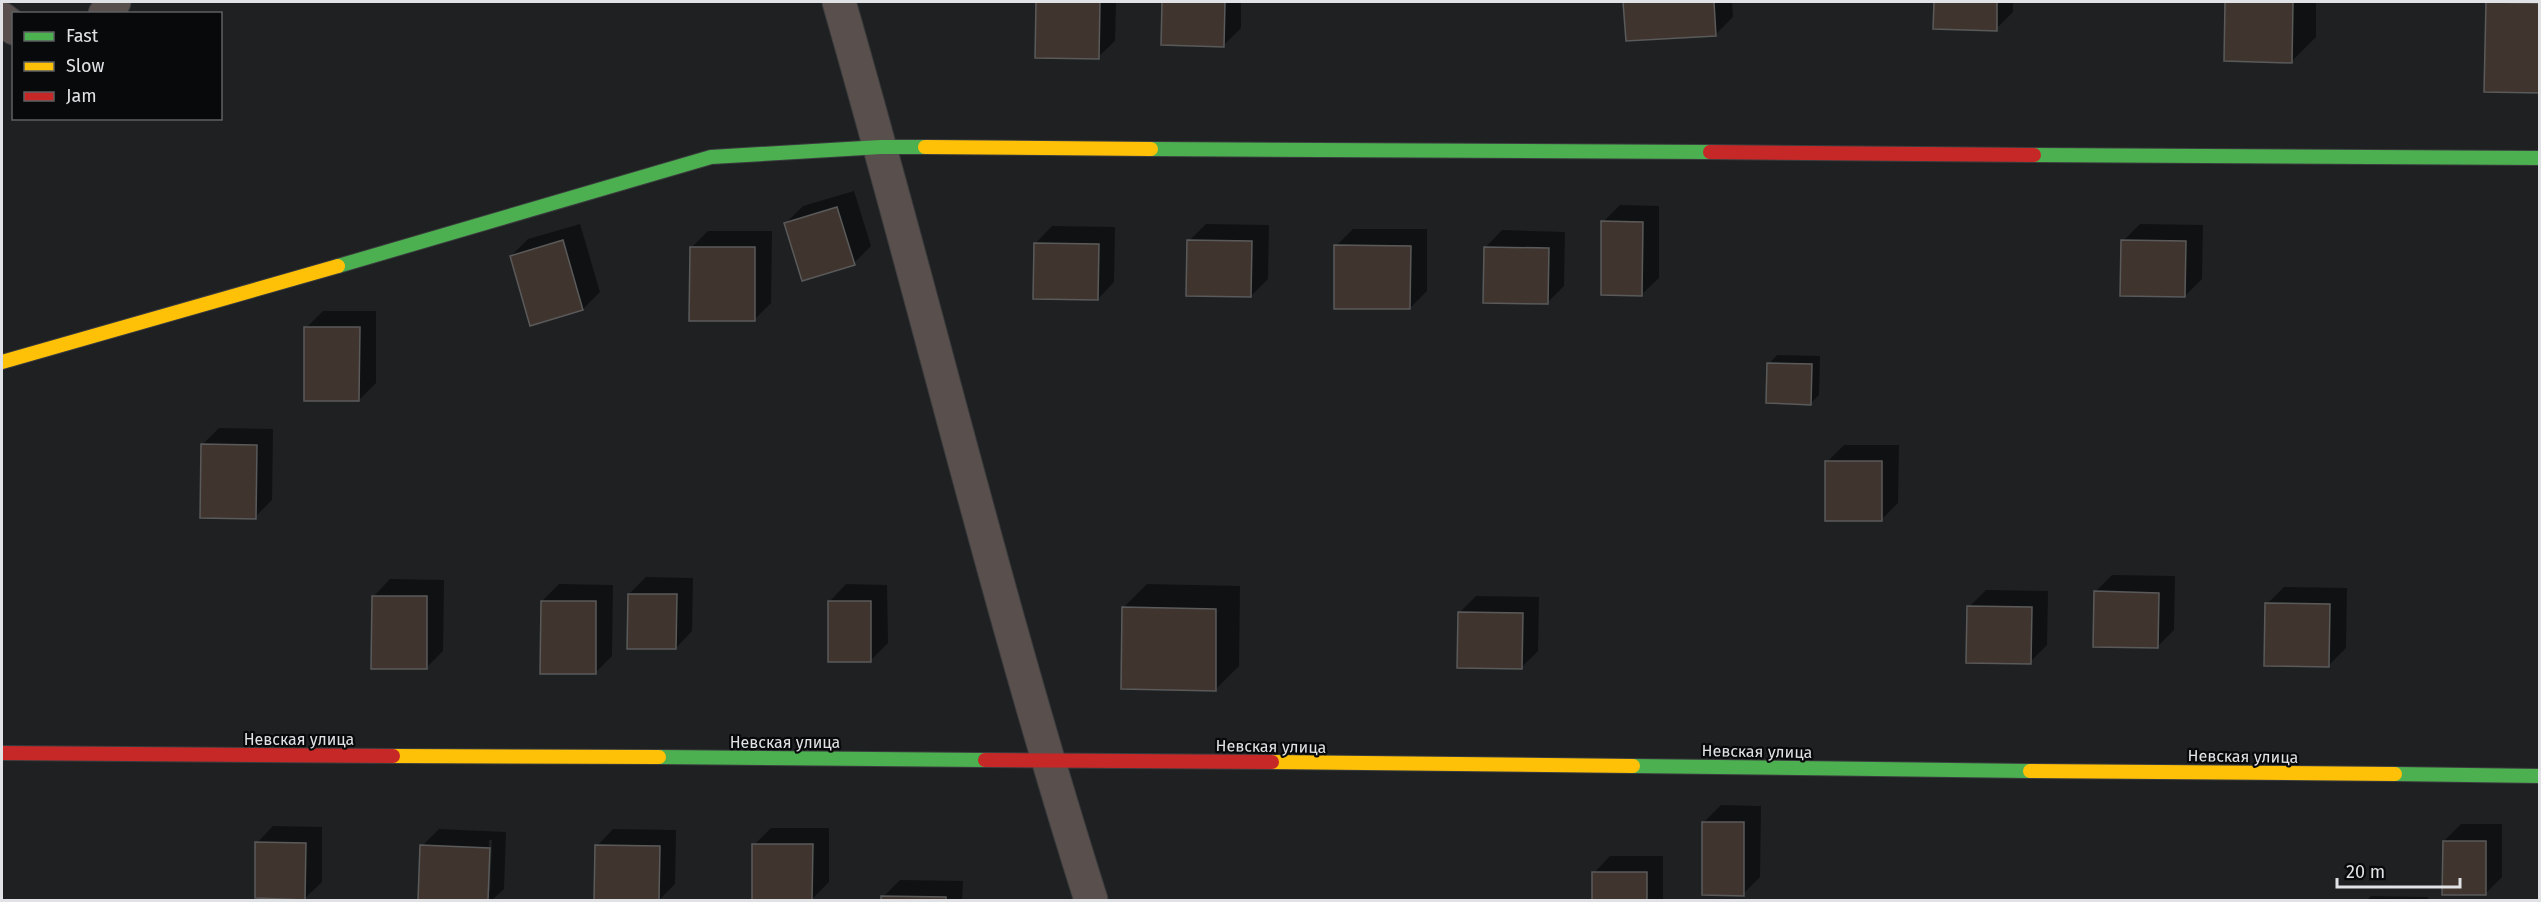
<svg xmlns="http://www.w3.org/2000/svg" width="2541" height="902" viewBox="0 0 2541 902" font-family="'Fira Sans',sans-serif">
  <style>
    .shadow { fill: #0007; fill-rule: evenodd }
    .building { fill: #40352e; stroke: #5a5a5b; stroke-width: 1.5 }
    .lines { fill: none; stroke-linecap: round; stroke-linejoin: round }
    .street-casing { stroke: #3a3b3d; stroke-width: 35 }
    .fast-casing { stroke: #3a3b3d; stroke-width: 16 }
    .slow-casing { stroke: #3a3b3d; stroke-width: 16 }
    .jam-casing { stroke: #3a3b3d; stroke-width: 16 }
    .street { stroke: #594f4c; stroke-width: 33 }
    .fast { stroke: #4caf50; stroke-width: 14 }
    .slow { stroke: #ffc107; stroke-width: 14 }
    .jam { stroke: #c62828; stroke-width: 14 }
    .labels { text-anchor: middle; stroke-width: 4.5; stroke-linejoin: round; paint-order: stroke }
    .street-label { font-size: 16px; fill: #e0e2e6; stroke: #08090b }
  </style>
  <rect width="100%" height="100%" fill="#1e2022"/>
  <g class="shadow">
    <path d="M1038 2H1116L1115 41 1098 57 1037 56Z"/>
    <path d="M1164 2H1241V28L1224 45 1163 43Z"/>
    <path d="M1625 2H1732L1733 17 1716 34 1627 40Z"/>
    <path d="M1935 2H2013V12L1996 29 1935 28Z"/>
    <path d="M2226 2H2316V37L2292 61 2225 60Z"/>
    <path d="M2489 2H2540V91L2488 3Z"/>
    <path d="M854 191 871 246 854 263 786 223 803 206Z"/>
    <path d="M1620 205 1659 206V278L1642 294 1603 222Z"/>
    <path d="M580 224 600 292 583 309 511 256 528 239Z"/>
    <path d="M1206 224 1269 225 1268 279 1251 296 1189 241Z"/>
    <path d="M2140 224 2203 225 2202 279 2185 296 2123 241Z"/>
    <path d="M1052 226 1115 227 1114 282 1098 299 1036 243Z"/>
    <path d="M1353 229H1427V291L1410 308 1336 246Z"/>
    <path d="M1502 230 1565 232 1564 286 1547 303 1486 247Z"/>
    <path d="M708 231H772L771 303 754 320 691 248Z"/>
    <path d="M323 311H376V383L359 400 306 328Z"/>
    <path d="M1777 355 1820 356 1819 395 1810 404 1769 364Z"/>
    <path d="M219 428 273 429 272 500 255 517 202 445Z"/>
    <path d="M1844 445H1899L1898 503 1881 520 1827 462Z"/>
    <path d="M2112 575 2175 576 2174 630 2157 647 2095 592Z"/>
    <path d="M646 577 693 578 692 631 676 648 629 594Z"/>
    <path d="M390 579 444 580 443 651 426 668 374 596Z"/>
    <path d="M559 584 613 585 612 656 595 673 542 601Z"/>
    <path d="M846 584 887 585 888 643 871 660 830 601Z"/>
    <path d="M1147 584 1240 586 1239 666 1215 690 1123 608Z"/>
    <path d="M2284 587 2347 588 2346 648 2329 665 2267 604Z"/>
    <path d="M1986 590 2048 591 2047 645 2030 662 1969 607Z"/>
    <path d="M1476 596 1539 597 1538 651 1521 668 1459 613Z"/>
    <path d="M1721 805 1761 806 1760 877 1743 894 1704 822Z"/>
    <path d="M2461 824H2502V877L2485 894 2444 841Z"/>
    <path d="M273 826 322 827V882L305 898 257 843Z"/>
    <path d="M771 828H829V882L812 899 754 845Z"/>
    <path d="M439 829 506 832 504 889 492 900H419L422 846ZM489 840H492L490 891H487Z"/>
    <path d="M613 829 676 830 675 884 659 900H596L597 846Z"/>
    <path d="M1610 856H1663V900H1593L1594 873Z"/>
    <path d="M900 880 963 881 962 900H883V897Z"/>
    <path d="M2371 896 2428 897V900H2367Z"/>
  </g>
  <g class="building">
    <path d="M1036 2H1100L1099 59 1035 58Z"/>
    <path d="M1162 2H1225L1224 47 1161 45Z"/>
    <path d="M1623 2H1714L1716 36 1626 41Z"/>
    <path d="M1934 2H1997V31L1933 29Z"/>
    <path d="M2225 2H2293L2292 63 2224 61Z"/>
    <path d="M2486 2 2540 3V93L2484 92Z"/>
    <path d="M837 207 855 265 802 281 784 223Z"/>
    <path d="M1601 221 1643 222 1642 296 1601 295Z"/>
    <path d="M563 240 583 310 530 326 510 256Z"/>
    <path d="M1187 240 1252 241 1251 297 1186 296Z"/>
    <path d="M2121 240 2186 241 2185 297 2120 296Z"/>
    <path d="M1034 243 1099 244 1098 300 1033 299Z"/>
    <path d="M1334 245 1411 246 1410 309H1334Z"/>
    <path d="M690 247H755V321H689Z"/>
    <path d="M1484 247 1549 248 1548 304 1483 303Z"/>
    <path d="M304 327H360L359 401H304Z"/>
    <path d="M1767 363 1812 364 1811 405 1766 403Z"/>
    <path d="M201 444 257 445 256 519 200 518Z"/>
    <rect x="1825" y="461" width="57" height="60"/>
    <path d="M2094 591 2159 593 2158 648 2093 647Z"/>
    <path d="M628 594H677L676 649H627Z"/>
    <path d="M372 596H427V669H371Z"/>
    <path d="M541 601H596V674H540Z"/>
    <rect x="828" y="601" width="43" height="61"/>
    <path d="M2265 603 2330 604 2329 667 2264 666Z"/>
    <path d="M1967 606 2032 607 2031 664 1966 663Z"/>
    <path d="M1122 607 1216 609V691L1121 689Z"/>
    <path d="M1458 612 1523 613 1522 669 1457 668Z"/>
    <path d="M1702 822H1744V896L1702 895Z"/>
    <path d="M2443 841H2486V895H2442Z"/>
    <path d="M255 842 306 843 305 900 255 898Z"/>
    <path d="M752 844H813L812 900H752Z"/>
    <path d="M420 845 490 848 488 900H418Z"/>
    <path d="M595 845 660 846 659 900H594Z"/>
    <rect x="1592" y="872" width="55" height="28"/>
    <path d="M881 896 946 897V900H881Z"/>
  </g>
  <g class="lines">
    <g class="street-casing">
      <g id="street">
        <path d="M839 2C925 300 997 604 1091 900"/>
        <path d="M105 14 114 2"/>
        <path d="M2 19 14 28"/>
      </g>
    </g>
    <g class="fast-casing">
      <g id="fast">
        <path d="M1151 149 1710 152"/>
        <path d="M2034 155 2540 158"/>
        <path d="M338 266 711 157 881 147H925"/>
        <path d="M659 757 985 760"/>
        <path d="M1633 766 2030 771"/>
        <path d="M2395 774 2540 776"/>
      </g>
    </g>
    <g class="slow-casing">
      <g id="slow">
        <path d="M925 147 1151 149"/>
        <path d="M2 362 338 266"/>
        <path d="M393 756 659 757"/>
        <path d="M1272 762 1633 766"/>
        <path d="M2030 771 2395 774"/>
      </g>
    </g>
    <g class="jam-casing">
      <g id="jam">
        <path d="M1710 152 2034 155"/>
        <path d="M2 753 393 756"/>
        <path d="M985 760 1272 762"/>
      </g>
    </g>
    <use href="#street" class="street"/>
    <use href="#fast" class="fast"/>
    <use href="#slow" class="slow"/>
    <use href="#jam" class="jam"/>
  </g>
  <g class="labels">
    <g class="street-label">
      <text x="299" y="745">Невская улица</text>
      <text x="785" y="748">Невская улица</text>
      <text transform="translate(1271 746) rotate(1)" y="6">Невская улица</text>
      <text transform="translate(1757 751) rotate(1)" y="6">Невская улица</text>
      <text transform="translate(2243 756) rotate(1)" y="6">Невская улица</text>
    </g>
  </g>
  <rect width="2541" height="902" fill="none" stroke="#e0e2e6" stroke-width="6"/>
  <rect x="12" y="12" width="210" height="108" fill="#08090b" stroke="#5e6063" stroke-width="1.5"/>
  <rect x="24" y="32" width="30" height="9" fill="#4caf50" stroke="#5e6063" stroke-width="1.5"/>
  <text x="66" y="42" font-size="18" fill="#e0e2e6">Fast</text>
  <rect x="24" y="62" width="30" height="9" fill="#ffc107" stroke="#5e6063" stroke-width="1.5"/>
  <text x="66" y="72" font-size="18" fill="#e0e2e6">Slow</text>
  <rect x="24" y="92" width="30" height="9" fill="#c62828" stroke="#5e6063" stroke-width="1.5"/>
  <text x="66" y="102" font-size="18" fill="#e0e2e6">Jam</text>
  <path d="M2337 878v9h123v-9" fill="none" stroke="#e0e2e6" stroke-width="3"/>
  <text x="2346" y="878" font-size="18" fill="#e0e2e6" stroke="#08090b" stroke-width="4.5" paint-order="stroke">20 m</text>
</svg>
